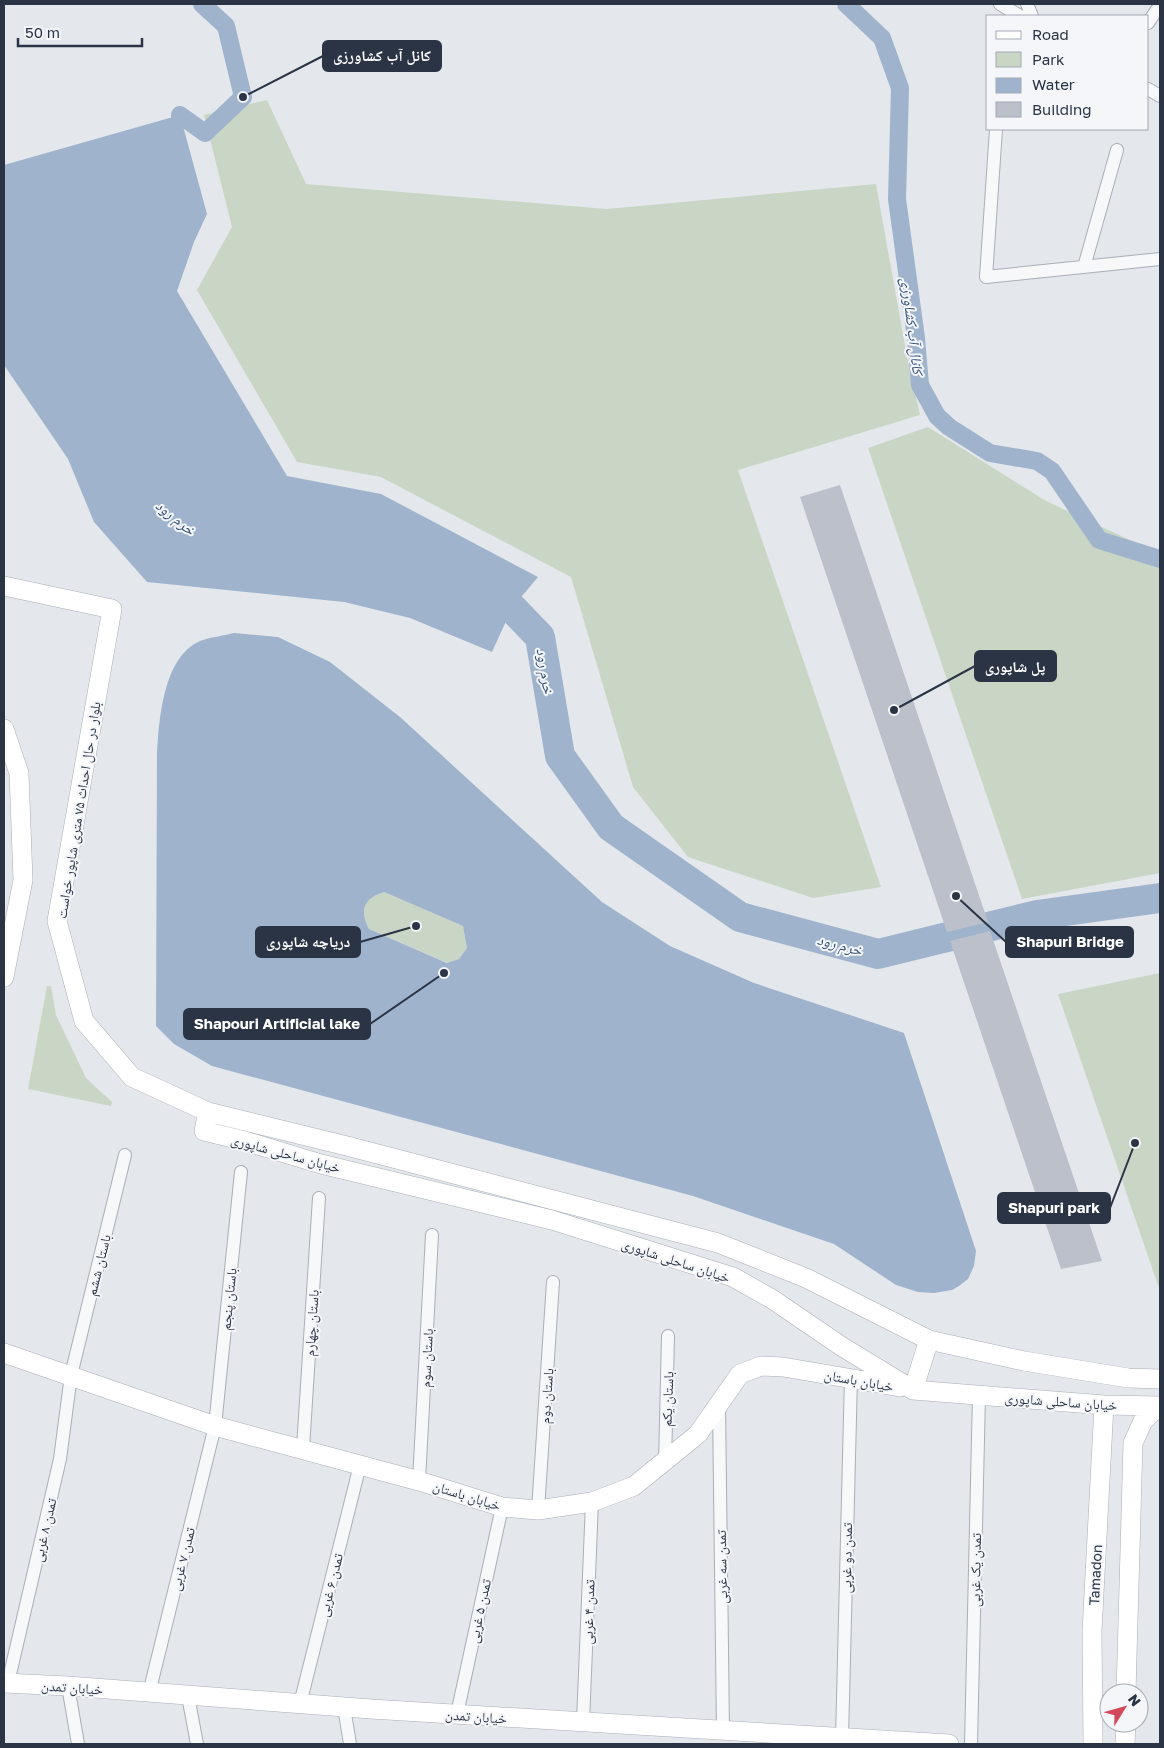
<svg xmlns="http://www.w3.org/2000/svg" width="1164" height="1748" font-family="'Golos Text','Noto Naskh Arabic',sans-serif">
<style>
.green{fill:#c9d6c5}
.water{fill:#9fb4cc;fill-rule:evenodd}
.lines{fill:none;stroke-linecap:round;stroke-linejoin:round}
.canal{stroke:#9fb4cc;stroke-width:18}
.river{stroke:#9fb4cc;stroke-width:30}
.building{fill:#bbc0ca}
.street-casing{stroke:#a9aeb7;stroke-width:14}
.secondary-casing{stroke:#a9aeb7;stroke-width:20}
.street{stroke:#f7f8fa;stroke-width:12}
.secondary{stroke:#fff;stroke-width:19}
.labels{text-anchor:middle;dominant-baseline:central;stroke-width:4;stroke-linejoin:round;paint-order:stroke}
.street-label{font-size:14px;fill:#2b3445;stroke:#f4f6f9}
.water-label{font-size:15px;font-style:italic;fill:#34527a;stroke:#f4f6f9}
.leader{fill:none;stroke:#2b3445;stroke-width:2}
.callout-dot{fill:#2b3445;stroke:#f4f6f9;stroke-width:2}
.callout{fill:#2b3445;stroke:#2b3445;stroke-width:2}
.callout-label{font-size:15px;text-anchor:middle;font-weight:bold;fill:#fff}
</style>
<rect width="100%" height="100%" fill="#e4e7ec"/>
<path class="green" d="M267,100L306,184L607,209L876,184L907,357L920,415L738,470L881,887L813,898L688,857L633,787L571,577L381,477L297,462L197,290L232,227L204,115Z
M928,427L1046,501L1160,554V873L1022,899L868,448Z
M384,892L463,926L467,948L459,959L448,963L369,929C359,909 364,898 384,892Z
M1160,973V1291L1058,994Z
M47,986H51L56,1015L86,1078L112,1102L111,1106L28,1089Z"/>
<path class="water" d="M180,115L207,214L194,242L177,291L287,476L381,494L538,577L512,608L492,652L410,618L344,602L147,582L94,522L68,459L4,365V165Z
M234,633L278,637L330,662L400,717L602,902L670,946L754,983L904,1033L976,1251L974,1266L968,1279L959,1286L952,1290L934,1293L918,1292L896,1285L834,1244L693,1196L212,1066L174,1044L156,1026L157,755C159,720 163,657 200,641C210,637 223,636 234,633ZM384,892L463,926L467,948L459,959L447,963L369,929C359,910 364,898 384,892Z"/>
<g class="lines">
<path class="canal" d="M846,4L882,38L900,88L897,199L916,338L920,385L937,416L949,427L990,453L1037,461L1052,471L1099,540L1160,559
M180,115L205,133L243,97L226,26L202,4"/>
<path class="river" d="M478,588L512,608L540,637L560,756L611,827L740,917L878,954L1037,915L1160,898"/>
</g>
<path class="building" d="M840,485L988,922L947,932L800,497Z
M990,931L1102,1261L1061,1269L950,941Z"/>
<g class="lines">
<defs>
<path id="street" d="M1000,4L1020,16
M1027,4L1032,16
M1148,23L1160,5
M1148,89L1160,96
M996,129L986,277L1160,259
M1084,267L1117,150
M719,1404L723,1731
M303,1448L319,1198
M665,1463L668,1336
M419,1481L432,1235
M538,1510L553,1282
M8,1683L60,1459L71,1375L125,1155
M68,1686L78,1744
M149,1693L215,1426L241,1172
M188,1696L197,1744
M300,1704L360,1465
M344,1707L350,1744
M457,1714L502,1507
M583,1722L592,1502
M842,1739L851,1377
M971,1744L979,1395"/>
<path id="secondary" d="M4,586L112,609L57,921L84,1021L132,1077L208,1112L347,1146L718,1243L806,1278L929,1340L1024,1361L1128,1378L1160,1379
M4,729L19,773L23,880L4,977
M208,1112L204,1131L245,1141L321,1164L552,1220L733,1277L772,1299L841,1346L913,1390L1104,1405L1160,1406
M4,1353L215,1426L419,1481L502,1507L538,1510L592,1502L634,1486L698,1434L740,1374L761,1366L783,1367L900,1387
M913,1390L929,1340
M4,1683L68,1686L371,1709L949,1744
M1126,1693L1133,1443L1143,1421L1159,1406
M1093,1744L1092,1631L1104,1405
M1125,1744L1126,1723"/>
</defs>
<use href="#street" class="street-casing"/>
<use href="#secondary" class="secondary-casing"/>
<use href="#street" class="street"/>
<use href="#secondary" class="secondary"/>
</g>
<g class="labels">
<g class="street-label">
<text transform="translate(78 810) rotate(-81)">بلوار در حال احداث ۷۵ متری شاپور خواست</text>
<text transform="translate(286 1153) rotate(15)">خیابان ساحلی شاپوری</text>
<text transform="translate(676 1260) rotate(18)">خیابان ساحلی شاپوری</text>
<text transform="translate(98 1265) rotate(-76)">باستان ششم</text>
<text transform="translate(228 1299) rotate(-84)">باستان پنجم</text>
<text transform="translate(311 1323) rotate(-86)">باستان چهارم</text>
<text transform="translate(426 1358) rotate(-87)">باستان سوم</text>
<text transform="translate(859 1380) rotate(10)">خیابان باستان</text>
<text transform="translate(546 1396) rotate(-86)">باستان دوم</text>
<text transform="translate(667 1399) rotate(-88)">باستان یکم</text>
<text transform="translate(1061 1401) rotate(4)">خیابان ساحلی شاپوری</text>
<text transform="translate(467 1495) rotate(17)">خیابان باستان</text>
<text transform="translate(44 1530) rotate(-77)">تمدن ۸ غربی</text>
<text transform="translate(846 1558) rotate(-89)">تمدن دو غربی</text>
<text transform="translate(182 1559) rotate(-76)">تمدن ۷ غربی</text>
<text transform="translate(721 1567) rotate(-91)">تمدن سه غربی</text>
<text transform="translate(975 1570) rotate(-89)">تمدن یک غربی</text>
<text transform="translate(1095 1575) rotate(-87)">Tamadon</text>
<text transform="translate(330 1585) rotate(-76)">تمدن ۶ غربی</text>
<text transform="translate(479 1611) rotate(-78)">تمدن ۵ غربی</text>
<text transform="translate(588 1612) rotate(-88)">تمدن ۴ غربی</text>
<text transform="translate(72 1687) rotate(4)">خیابان تمدن</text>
<text transform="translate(476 1716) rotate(4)">خیابان تمدن</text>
</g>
<g class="water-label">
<text transform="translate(913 326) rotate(83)">کانال آب کشاورزی</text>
<text transform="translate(176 517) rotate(39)">خرم رود</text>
<text transform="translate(546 671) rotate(81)">خرم رود</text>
<text transform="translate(840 944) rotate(15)">خرم رود</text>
</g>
</g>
<path class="leader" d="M243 97L323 56M894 710L975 666M416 926L360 942M956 896L1006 942M444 973L370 1024M1135 1143L1110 1208"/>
<g class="callout-dot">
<circle cx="243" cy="97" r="5"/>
<circle cx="894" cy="710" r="5"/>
<circle cx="416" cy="926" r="5"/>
<circle cx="956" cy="896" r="5"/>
<circle cx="444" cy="973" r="5"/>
<circle cx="1135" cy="1143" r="5"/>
</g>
<g class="callout">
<rect x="323" y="41" width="118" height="30" rx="5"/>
<rect x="975" y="651" width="81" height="30" rx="5"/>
<rect x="256" y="927" width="104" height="30" rx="5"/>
<rect x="1006" y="927" width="127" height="30" rx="5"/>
<rect x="184" y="1009" width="186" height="30" rx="5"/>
<rect x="998" y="1193" width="112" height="30" rx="5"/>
</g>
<g class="callout-label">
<text x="382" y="61">کانل آب کشاورزی</text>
<text x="1015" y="672">پل شاپوری</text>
<text x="308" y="947">دریاچه شاپوری</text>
<text x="1070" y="947">Shapuri Bridge</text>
<text x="277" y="1029">Shapouri Artificial lake</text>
<text x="1054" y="1213">Shapuri park</text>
</g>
<rect width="1164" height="1748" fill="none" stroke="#2b3445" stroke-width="10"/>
<rect x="986" y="15" width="162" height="115" fill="#f4f6f9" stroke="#a4a8b1"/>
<rect x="996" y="31" width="25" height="8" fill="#ffffff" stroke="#a4a8b1"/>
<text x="1032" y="40" font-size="15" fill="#2b3445">Road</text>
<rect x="996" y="52" width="25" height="15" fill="#c9d6c5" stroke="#a4a8b1"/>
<text x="1032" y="65" font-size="15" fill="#2b3445">Park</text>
<rect x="996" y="78" width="25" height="15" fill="#9fb4cc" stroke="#a4a8b1"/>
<text x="1032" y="90" font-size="15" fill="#2b3445">Water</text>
<rect x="996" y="102" width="25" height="15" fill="#bbc0ca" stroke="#a4a8b1"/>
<text x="1032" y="115" font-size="15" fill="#2b3445">Building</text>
<g transform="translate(1124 1708) rotate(53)"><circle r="24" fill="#f4f6f9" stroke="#a4a8b1"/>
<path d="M0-4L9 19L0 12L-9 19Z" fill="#d1495b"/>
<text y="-8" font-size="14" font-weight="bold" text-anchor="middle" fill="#2b3445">N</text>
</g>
<path d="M18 38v8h124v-8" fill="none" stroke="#2b3445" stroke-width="2.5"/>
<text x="25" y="38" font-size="15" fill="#2b3445" stroke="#f4f6f9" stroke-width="4" paint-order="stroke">50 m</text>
</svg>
